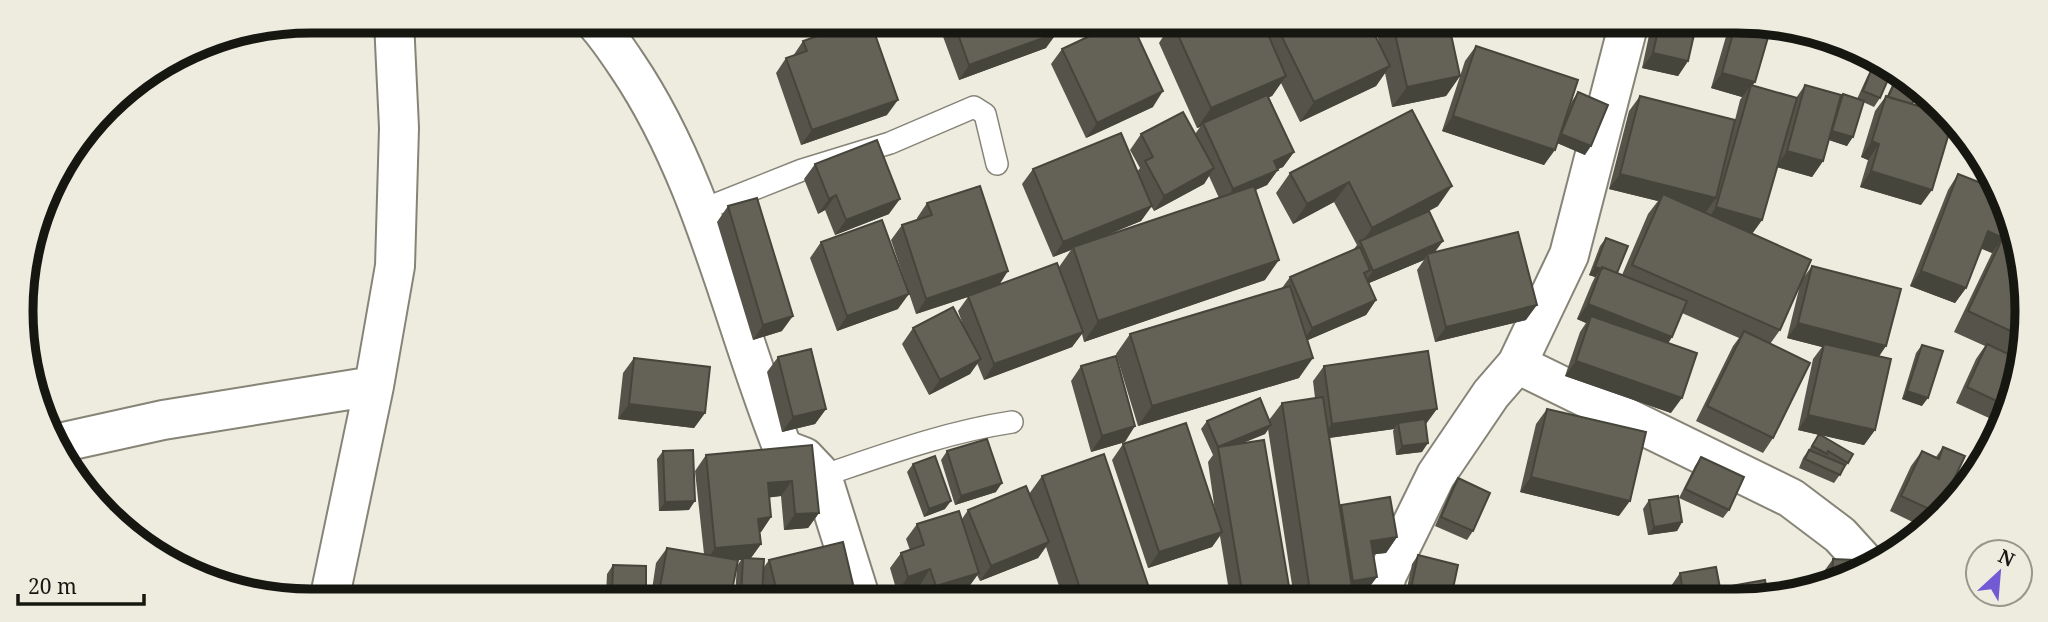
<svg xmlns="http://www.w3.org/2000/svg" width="2048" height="622" font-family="'Noto Serif',serif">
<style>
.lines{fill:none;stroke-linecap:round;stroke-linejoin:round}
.lane-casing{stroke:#868477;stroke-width:24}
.street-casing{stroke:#868477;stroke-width:42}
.lane{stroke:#fff;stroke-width:21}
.street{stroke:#fff;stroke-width:38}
.wall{fill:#56544a;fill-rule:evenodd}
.shaded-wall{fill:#46453c}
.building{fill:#646256;stroke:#46453c;stroke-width:2}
.rim{fill:none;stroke:#171712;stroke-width:9}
</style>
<rect width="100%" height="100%" fill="#eeecde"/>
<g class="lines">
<defs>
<path id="lane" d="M699,211L802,170L890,143L974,107L985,114L997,164
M822,476C884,455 946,432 1012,422"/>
<path id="street" d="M595,22C607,35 617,50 627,65C705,180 732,322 783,449L804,457L822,476L860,597
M1517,364L1791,498L1840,535L1870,568
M59,443L163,420L374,386
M330,596L374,386L395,266L399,128L394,21
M1381,598L1387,575L1436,475L1491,394L1517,364L1569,255L1628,26"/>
</defs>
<use href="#lane" class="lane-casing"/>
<use href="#street" class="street-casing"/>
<use href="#lane" class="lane"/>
<use href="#street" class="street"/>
</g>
<path class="wall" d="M938,23L1053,24L1046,48L959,80Z
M1163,24L1370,25L1379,43L1375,25H1449L1460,76L1446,96L1392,107L1385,73L1376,86L1300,122L1281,83L1272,96L1269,97L1294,152L1283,167L1278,169L1267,185L1255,190L1265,280L1084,342L1082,334L1072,347L984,380L977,363L970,374L929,395L902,344L913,328L963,325L958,311L968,297L916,314L891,240L902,225L917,220V218L927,203L999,284L1059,267L1071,250L1053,257L1022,184L1033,169L1137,172L1140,168L1130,150L1141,134H1195L1200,127L1197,128L1159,43L1166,32ZM1209,176L1219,198L1097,239L1141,221L1151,206L1154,211L1204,184Z
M1651,26H1696L1688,61L1678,76L1642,68Z
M1729,26L1771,27L1755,82L1752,85L1796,98L1805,85L1857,99L1867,77L1872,68L1880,98L1874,107L1863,102L1847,146L1829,140L1823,161L1812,177L1777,167L1762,220L1752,234L1780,330L1770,344L1773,438L1763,453L1696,421L1733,346L1739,338L1682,313L1672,337L1668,343L1671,413L1565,376L1580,332L1586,323L1577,319L1592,283L1595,277L1589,275L1600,246L1606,238L1617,273L1622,275L1648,214L1658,201L1609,189L1629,111L1640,96L1735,120L1740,100L1742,97L1711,88Z
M803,41L887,115L801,145L776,73L786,58L793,56Z
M1476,46L1569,108L1572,101L1578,92L1585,155L1557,143L1544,165L1442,131L1465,61Z
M1062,49L1153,107L1086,138L1051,64Z
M1898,76L1912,104L1921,205L1860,187L1868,160L1861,157L1875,111L1886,96H1887L1892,85Z
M1412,110L1438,206L1429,211L1434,253L1526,320L1435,342L1417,270L1424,260L1369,283L1376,300L1366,315L1308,340L1299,378L1138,426L1116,354L1130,334L1282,288L1290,277L1354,249L1357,245L1334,202L1293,224L1276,193L1290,173Z
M815,164L889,214L835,235L825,210L818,214L804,179Z
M1958,174L1986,185L1989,177L2021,255V368L2000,423L1956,403L1976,359L1985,346L1954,332L1992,253L1981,248L1966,288L1955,303L1910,286L1948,190Z
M728,206L782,331L753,340L717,222Z
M821,242L898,309L837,331L810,258Z
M1812,266L1879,356L1875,430L1864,445L1822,435L1848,463L1834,483L1799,468L1803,458L1819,435L1798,430L1813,359L1822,347L1787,338L1801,281Z
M1922,345V406L1902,399L1916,353Z
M778,357L826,409L815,424L782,432L767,372Z
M634,358L705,413L694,428L618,419L623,373Z
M1081,366L1125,442L1091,452L1071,381Z
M1324,366L1426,424L1422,452L1396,455L1393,431L1394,429L1329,438L1340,507L1341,505L1397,537L1386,553L1373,554L1366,592L1352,595L1350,598H1294L1268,429L1265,434L1242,443L1291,598L1230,597L1220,536L1212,547L1148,568L1112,460L1123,444L1215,511L1208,462L1213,455L1201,429L1207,421L1269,420L1282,403L1315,398L1313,381Z
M1547,409L1619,516L1520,492L1536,424Z
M1998,429L1988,456L1960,490L1972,460L1986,440L1991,441Z
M812,445L819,513L808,528L784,530L781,496L769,497L771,517L761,532H759L761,544L751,558L764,567L769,560L856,597L764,596L762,590V596H735L737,566L741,560H736L731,596H651L656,563L667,548L704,554L695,471L706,455Z
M1943,447L1938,513L1927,529L1890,511L1911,466L1922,451L1936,457Z
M663,451L689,510L659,511L657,459Z
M947,451L996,492L955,505L941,460Z
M1701,457L1729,510L1723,518L1679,498L1695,466Z
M913,464L945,509L924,517L907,472Z
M1042,476L1152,597H1022L1059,586L1046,547L1038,558L980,581L977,575L968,588L941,597H924L920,585L897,592L890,568L901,553L910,550L906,539L917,524L962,519L968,510L1029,494Z
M1458,478L1473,531L1467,540L1435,526L1452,487Z
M1649,500L1682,522L1677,531L1648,535L1643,509Z
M1418,555L1451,598H1405L1412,564Z
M1833,559L1865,571L1822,584V574Z
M613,565L645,596H606L607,574Z
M1680,573L1720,588L1768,599L1641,598L1645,593L1669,589Z"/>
<path class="shaded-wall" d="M1057,33L1046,48L959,80L969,65Z
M1653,53L1688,61L1678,76L1642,68Z
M1390,66L1376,86L1300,122L1314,102Z
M1722,73L1755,82L1750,89L1751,85L1742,97L1711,88Z
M1286,76L1272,96L1204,125L1203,123L1200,127L1197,128L1211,108Z
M1460,76L1446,96L1392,107L1407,87Z
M1163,91L1153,107L1086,138L1097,123Z
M898,100L887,115L801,145L812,130Z
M1453,116L1555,150L1544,165L1442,131Z
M1832,131L1853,137L1847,146L1826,139Z
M1561,134L1591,146L1585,155L1555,142Z
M1872,141L1879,144L1868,160L1861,157Z
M1787,151L1823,161L1812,177L1776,167Z
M1294,152L1283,167L1263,176L1274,161Z
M1214,168L1204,184L1154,211L1164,196Z
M1278,170L1267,185L1222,205L1233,189Z
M1871,171L1932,190L1921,205L1860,187Z
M1620,174L1716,198L1705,213L1663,194L1658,201L1609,189Z
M1349,182L1334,202L1293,224L1307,204Z
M1452,186L1438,206L1362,246L1361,244L1372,228Z
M836,195L825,210L818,214L829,199Z
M900,199L889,214L835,235L846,220Z
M1152,206L1141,221L1073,249V247L1071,250L1053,257L1063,242Z
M1716,207L1762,220L1751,235L1706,222Z
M2009,223L2017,245L2002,239L1992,253L1977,247L1988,231Z
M1443,241L1432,256L1427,254L1424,260L1362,286L1373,271Z
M1279,260L1265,280L1084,342L1098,321Z
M1595,267L1601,269L1595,277L1589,275Z
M1008,271L998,287L916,314L926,299Z
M1921,271L1966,288L1955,303L1910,286Z
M909,294L898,309L837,331L847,316Z
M1376,300L1366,315L1301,343L1312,328Z
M1588,304L1672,337L1662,353L1591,316L1586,323L1577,319Z
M1537,305L1526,320L1435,342L1446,327Z
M793,316L782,331L753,340L763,325Z
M1798,323L1886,346L1876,361L1824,344L1822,347L1787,338Z
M1083,332L1072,347L984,380L994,364Z
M1313,358L1299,378L1138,426L1152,406Z
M981,359L970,374L929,395L940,380Z
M1576,361L1682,398L1671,413L1565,376Z
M1907,391L1928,398L1922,406L1902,399Z
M629,404L705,413L694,428L618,419Z
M826,409L815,424L782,432L793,417Z
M1437,409L1426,424L1398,423L1394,429L1321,439L1332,424Z
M1808,415L1875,430L1864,445L1798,430Z
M1271,425L1265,434L1219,453L1218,447Z
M1135,426L1125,442L1091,452L1102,436Z
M1428,443L1422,452L1396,455L1402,446Z
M1531,477L1630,501L1619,516L1520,492Z
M792,481L781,496L757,499L768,483Z
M1002,483L996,492L955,505L961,496Z
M695,501L689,510L659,511L665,502Z
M951,501L945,509L924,517L929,509Z
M819,513L808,528L784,530L795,514Z
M771,517L761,532L747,534L758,519Z
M1682,522L1677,531L1648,535L1654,527Z
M1222,532L1212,547L1148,568L1159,552Z
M1397,537L1386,553L1360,556L1371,541Z
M1049,542L1038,558L980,581L991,566Z
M761,544L750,559L743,558L741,560L705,563L715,548Z
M930,569L920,585L897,592L908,577Z
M979,573L968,588L941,597H929L936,586Z
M1377,577L1366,592L1352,595L1350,598H1324L1343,595L1353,581Z
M660,587L710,596H654Z
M612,593L646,595L645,596H610Z"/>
<path class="building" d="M854,23H871L898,100L812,130L786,58L807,51L803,41Z
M954,23L1053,24L1057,33L969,65Z
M1115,24H1132L1163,91L1097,123L1062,49Z
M1173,24L1264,25L1286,76L1211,108Z
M1276,25H1370L1390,66L1314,102Z
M1393,25H1449L1460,76L1407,87Z
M1659,26H1696L1688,61L1653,53Z
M1735,26L1771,27L1755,82L1722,73Z
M1476,46L1578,80L1555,150L1453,116Z
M1872,68L1890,75L1880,98L1863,91Z
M1898,76L1910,81L1919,90L1912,104L1888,97Z
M1751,85L1797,98L1762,220L1716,207Z
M1805,85L1841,95L1823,161L1787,151Z
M1578,92L1608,105L1591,146L1561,134Z
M1843,94L1864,101L1853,137L1832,131Z
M1267,95L1294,152L1274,161L1278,170L1233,189L1203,123Z
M1640,96L1735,120L1716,198L1620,174Z
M1886,96L1941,113L1952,123L1932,190L1871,171L1879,144L1872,141Z
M1412,110L1452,186L1372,228L1349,182L1307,204L1290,173Z
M1183,112L1214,168L1164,196L1145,161L1153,157L1141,134Z
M1121,133L1152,206L1063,242L1033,169Z
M877,140L900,199L846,220L836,195L829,199L815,164Z
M1958,174L1994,188L2009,224L2003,238L1988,231L1966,288L1921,271Z
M980,186L1008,271L926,299L902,225L932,215L927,203Z
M1254,186L1279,260L1098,321L1073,247Z
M1663,194L1811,260L1780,330L1632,265Z
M757,198L793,316L763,325L728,206Z
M1429,211L1443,241L1373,271L1360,241Z
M882,220L909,294L847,316L821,242Z
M1518,232L1537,305L1446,327L1427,254Z
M2003,237L2016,243L2021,255V336L1968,311Z
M1606,238L1628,246L1617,273L1602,267V269L1595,267Z
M1360,247L1370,270L1364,273L1376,300L1312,328L1290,277Z
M1057,263L1083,332L994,364L968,296Z
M1812,266L1901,289L1886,346L1798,323Z
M1602,267L1687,301L1672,337L1588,304Z
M1290,286L1313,358L1152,406L1130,334Z
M953,307L981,359L940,380L913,328Z
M1591,316L1697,353L1682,398L1576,361Z
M1744,331L1810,363L1773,438L1707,406Z
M1824,344L1891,359L1875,430L1808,415Z
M1987,344L2021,360V368L2007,406L1967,387Z
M1922,345L1943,351L1928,398L1907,391Z
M811,349L826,409L793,417L778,357Z
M1428,351L1437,409L1332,424L1324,366Z
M1116,356L1135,426L1102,436L1081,366Z
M634,358L710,367L705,413L629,404Z
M1323,397L1353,594L1324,598H1311L1282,403Z
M1260,398L1271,425L1218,447L1207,421Z
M1547,409L1646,432L1630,501L1531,477Z
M1425,419L1428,443L1402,446L1398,423Z
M1186,423L1222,532L1159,552L1123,444Z
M1819,434L1853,454L1848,463L1828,451L1827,454L1812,446Z
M987,439L1002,483L961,496L947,451Z
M1264,440L1291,598L1243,597L1218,447Z
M1986,440L1993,442L1988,456L1972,476Z
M812,445L819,513L795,514L792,481L768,483L771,517L758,519L761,544L715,548L706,455Z
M1943,447L1965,456L1938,513L1901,496L1922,451L1939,459Z
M693,450L695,501L665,502L663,451Z
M1809,450L1845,465L1840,475L1805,459Z
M1104,454L1152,597H1083L1042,476Z
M935,456L951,501L929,509L913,464Z
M1701,457L1744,477L1729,510L1685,489Z
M1458,478L1490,493L1473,531L1441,517Z
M1026,486L1049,542L991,566L968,510Z
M1678,496L1682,522L1654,527L1649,500Z
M1390,497L1397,537L1371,541L1377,577L1353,581L1341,505Z
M959,511L979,573L936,586L930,569L908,577L901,553L924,545L917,524Z
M843,542L856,597L778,596L769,560Z
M667,548L738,560L731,596H710L660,587Z
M1418,555L1458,565L1451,598H1409Z
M743,558L764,559L762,596H741Z
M1833,559L1881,561L1865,571L1832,581Z
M613,565L646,566V595L612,593Z
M1716,567L1720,588L1765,580L1768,599L1646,598L1645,593L1682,586L1680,573Z
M1060,586L1063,597H1022Z
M1574,594H1604V598H1574Z"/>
<path d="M0 0H2048V622H0ZM311 33H1737A278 278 0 0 1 2015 311V311A278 278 0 0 1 1737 589H311A278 278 0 0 1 33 311V311A278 278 0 0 1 311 33Z" fill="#eeecde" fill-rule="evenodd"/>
<path class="rim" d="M311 33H1737A278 278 0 0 1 2015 311V311A278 278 0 0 1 1737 589H311A278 278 0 0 1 33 311V311A278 278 0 0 1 311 33Z"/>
<g transform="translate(1999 573) rotate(26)"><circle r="33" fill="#eeecde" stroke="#98978c" stroke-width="2"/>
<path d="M0-5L12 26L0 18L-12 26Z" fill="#735ad5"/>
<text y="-10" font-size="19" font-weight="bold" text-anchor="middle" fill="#171712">N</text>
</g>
<path d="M18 594v10h126v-10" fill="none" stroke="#171712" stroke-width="3.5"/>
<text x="28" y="594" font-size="21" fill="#171712" stroke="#eeecde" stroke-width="5" paint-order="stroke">20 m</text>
</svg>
